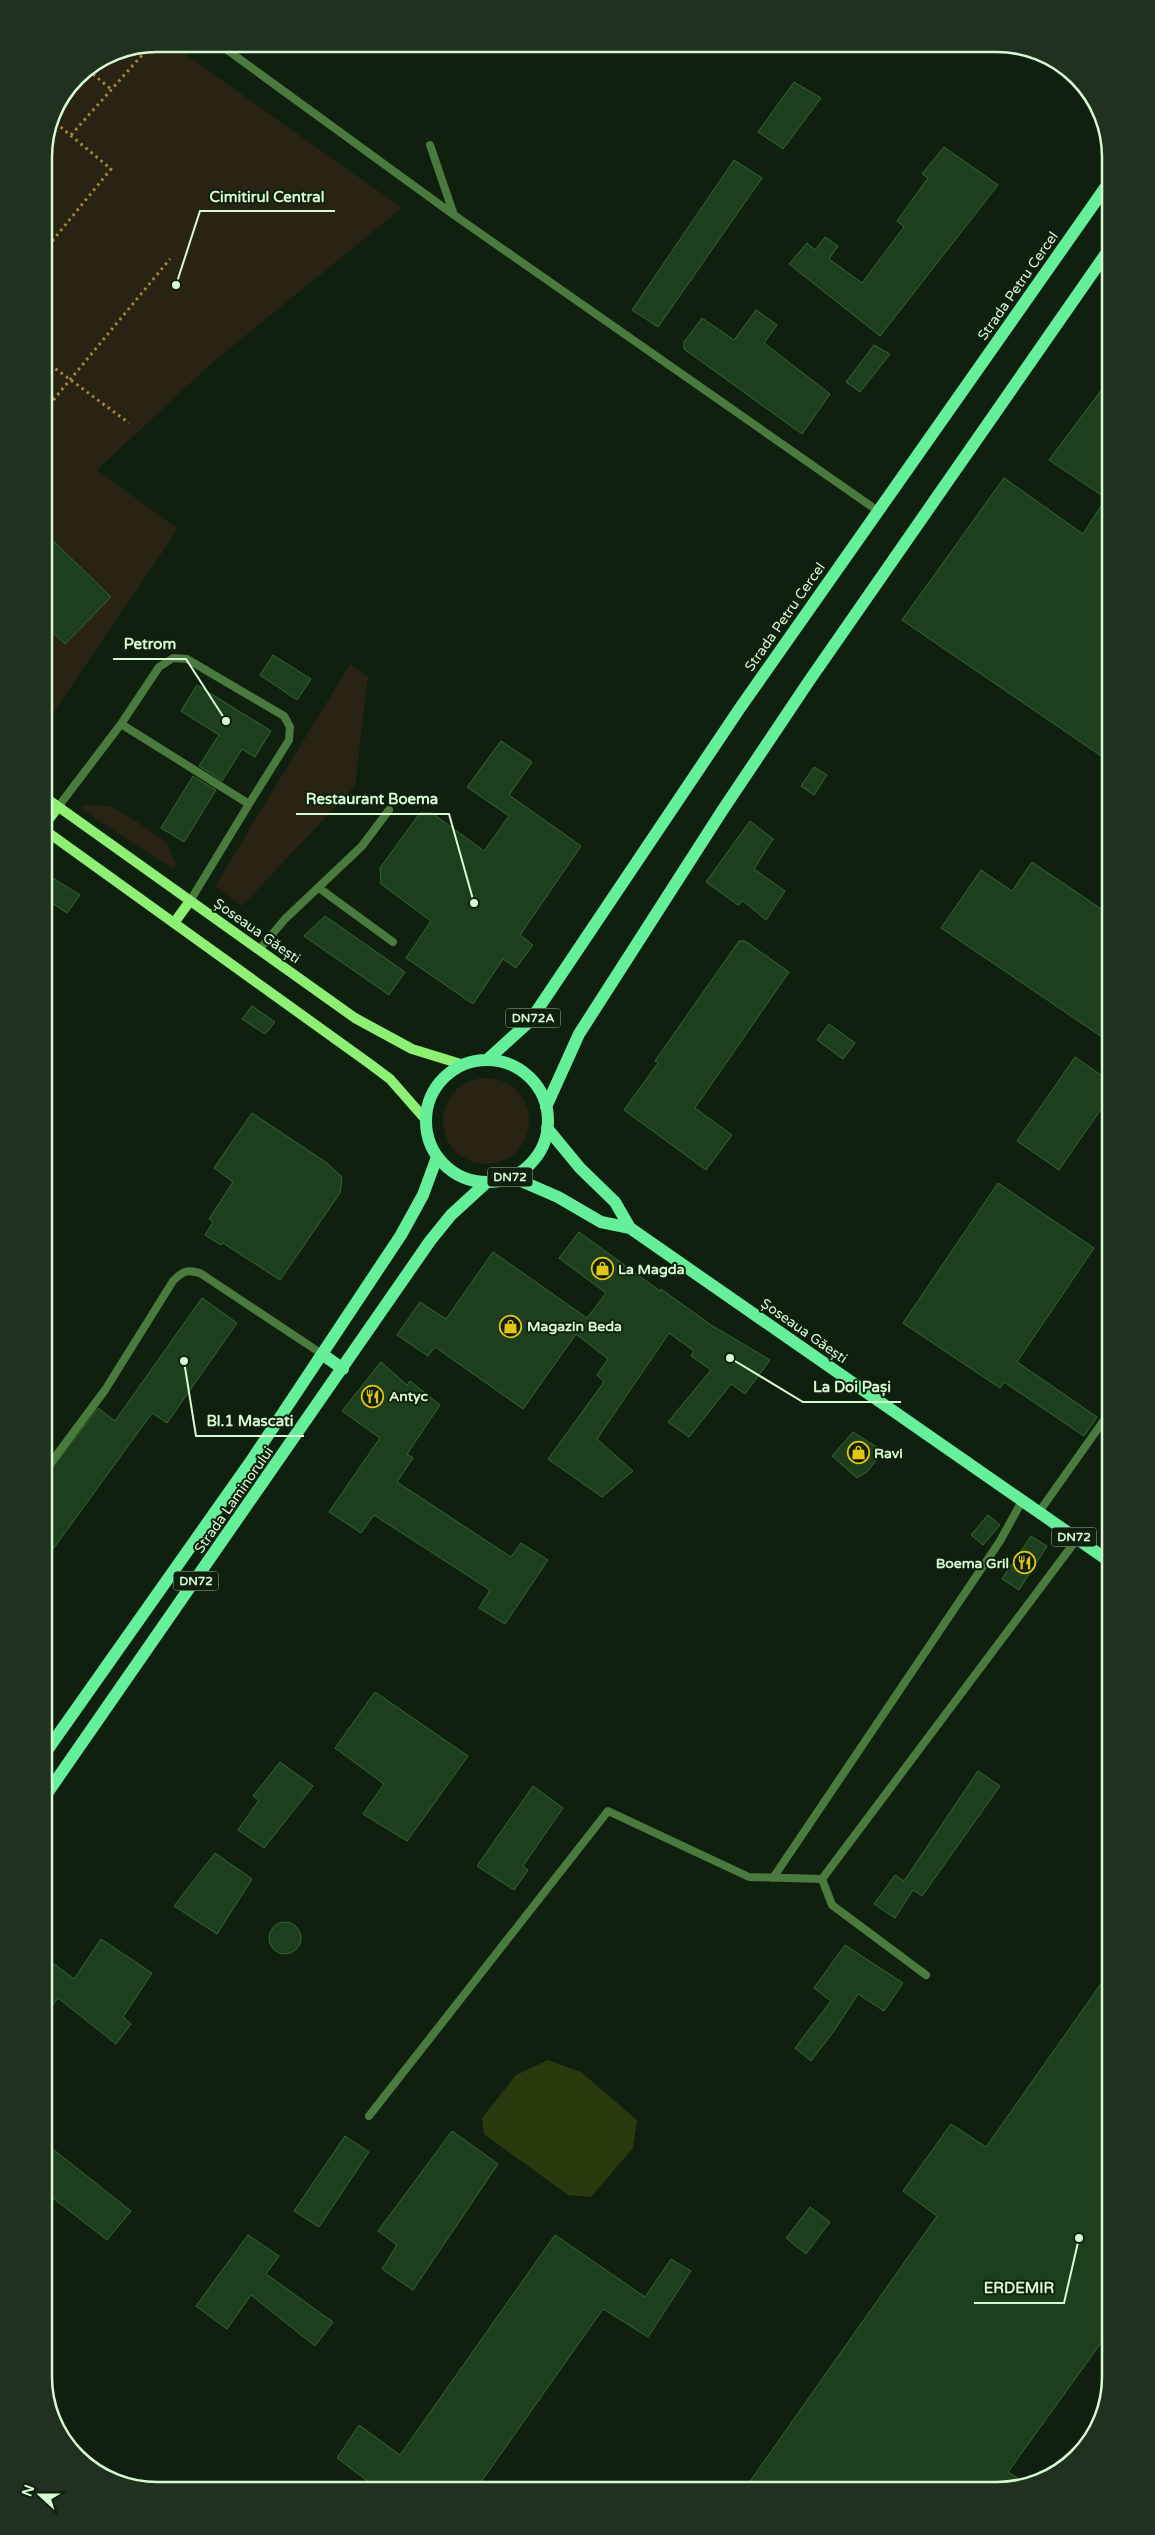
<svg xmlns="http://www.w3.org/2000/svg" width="1155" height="2535" font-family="'Varela Round',sans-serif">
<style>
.green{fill:#292313}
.water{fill:#283a0e}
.building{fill:#1e3f1d;stroke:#346832}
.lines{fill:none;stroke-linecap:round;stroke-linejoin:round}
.path{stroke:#a6863a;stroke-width:3;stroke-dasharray:2.5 4;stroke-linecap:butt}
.service{stroke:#4b7a3f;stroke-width:8}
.secondary{stroke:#8ef073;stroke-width:10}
.primary{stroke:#65ef9a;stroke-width:12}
.labels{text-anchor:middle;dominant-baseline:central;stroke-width:4;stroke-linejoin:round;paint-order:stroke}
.shield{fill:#10200f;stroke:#9bb998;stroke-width:1}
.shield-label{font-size:12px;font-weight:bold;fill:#d7fad2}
.street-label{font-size:14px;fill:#d7fad2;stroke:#10200f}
.poi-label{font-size:14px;font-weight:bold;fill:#d7fad2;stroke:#10200f;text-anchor:start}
.rim{fill:none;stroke:#d7fad2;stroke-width:2.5}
.leader{fill:none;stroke:#d7fad2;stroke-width:2}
.callout-dot{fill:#d7fad2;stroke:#10200f;stroke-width:2}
.callout-label{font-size:15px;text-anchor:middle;font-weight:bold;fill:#d7fad2;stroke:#10200f;stroke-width:4;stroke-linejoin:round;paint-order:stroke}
</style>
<rect width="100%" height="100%" fill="#10200f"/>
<path class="green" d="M157,44H171L402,208L213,362L97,470L178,529L45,725L44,150L53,114L77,77L114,52Z
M350,664L368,677L355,786L242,906L215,886Z
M83,805L110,806L136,821L167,843L176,864L174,870L81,809Z
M443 1121a43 43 0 1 1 86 0a43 43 0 1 1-86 0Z"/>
<path class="water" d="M548,2060L581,2072L637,2120L633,2148L591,2197L568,2195L484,2134L482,2118L516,2075Z"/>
<path class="building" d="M794,82L821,98L783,149L758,132Z
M944,147L998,185L880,336L789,264L807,243L815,250L825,237L838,246L829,259L862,283L904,227L897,221L928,178L922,174Z
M734,160L762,178L658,327L632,310Z
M756,310L777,325L764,343L830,394L802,434L684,349V342L702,318L734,340Z
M874,345L890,354L860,392L846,382Z
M1106,384V498L1107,760L902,620L1004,478L1083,534L1106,498L1049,460Z
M45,533L111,597L65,644L45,625Z
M273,655L311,679L297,700L260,675Z
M197,685L271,731L255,757L242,749L222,781L199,766L219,735L181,711Z
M501,741L532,762L509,795L581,846L520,935L533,945L516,968L503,959L473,1004L406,958L431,921L381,884L380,868L420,813H432L484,851L509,816L467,787Z
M814,767L827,775L814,795L801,786Z
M193,776L216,790L184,842L161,828Z
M750,821L773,839L754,869L785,891L766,920L743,901L738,905L706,882Z
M1032,862L1107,913L1108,1041L941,928L981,870L1012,891Z
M46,874L80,895L67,913L46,899Z
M325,916L405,972L389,995L304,936Z
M739,941H745L789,972L695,1108L732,1135L706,1170L624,1110L658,1063L655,1061Z
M252,1006L275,1022L265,1034L242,1019Z
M829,1024L855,1043L843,1059L817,1040Z
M1075,1057L1108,1080V1099L1059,1170L1017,1141Z
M252,1113L327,1163L342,1177L340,1193L280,1280L223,1243L221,1245L205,1235L213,1222L209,1219L233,1182L214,1168Z
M998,1183L1094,1248L1017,1362L1097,1417L1084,1436L1004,1382L1000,1388L903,1323Z
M579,1232L660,1291L661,1289L711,1325L770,1360L745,1394L731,1384L689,1437L668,1422L711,1370L691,1356L694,1351L669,1333L597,1439L633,1471L602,1497L548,1459L604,1382L597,1375L608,1359L576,1334L523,1409L435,1347L428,1356L397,1335L420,1302L446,1319L493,1252L587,1318L606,1293L559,1258Z
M202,1298L237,1323L167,1423L152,1413L48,1556L47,1475L98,1408L115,1421Z
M381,1362L407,1385L410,1381L440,1405L407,1454L413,1458L397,1482L511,1557L521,1543L548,1560L505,1624L479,1608L490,1590L374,1515L361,1533L329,1512L380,1438L342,1411Z
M853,1432L883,1451L868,1471L857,1478L832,1456Z
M988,1515L1000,1525L983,1545L971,1535Z
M1031,1536L1047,1546L1019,1590L1002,1579Z
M375,1692L468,1756L407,1841L363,1814L384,1784L335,1748Z
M280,1762L313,1786L264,1848L238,1830L259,1800L253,1796Z
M978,1771L1000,1786L922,1896L913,1890L895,1918L874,1904L895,1875L904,1881Z
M533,1786L563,1808L523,1866L528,1870L514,1890L477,1866Z
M215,1853L252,1879L217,1934L174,1906Z
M269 1938a16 16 0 1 1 32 0a16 16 0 1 1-32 0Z
M101,1939L152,1973L123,2017L131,2024L116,2044L58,1998L49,2010V1960L74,1979Z
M845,1945L903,1983L884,2011L858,1994L834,2031L811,2061L795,2048L831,2001L814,1988Z
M1110,1971L1111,2329L1008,2472L1028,2485L746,2487L937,2216L903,2191L951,2124L986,2147Z
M452,2131L498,2164L413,2290L382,2269L397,2245L378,2231Z
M345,2136L369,2152L319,2227L294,2211Z
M49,2146L131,2211L107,2240L49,2195Z
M810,2207L830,2222L806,2254L786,2238Z
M248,2235L279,2256L266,2274L333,2322L315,2346L251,2295L227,2329L196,2306Z
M555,2235L645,2297L671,2259L691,2271L648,2337L603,2309L476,2489H378L337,2458L359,2425L400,2455Z"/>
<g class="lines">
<path class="path" d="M88,70L112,90
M71,135L151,45
M44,251L111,169L51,119
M45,361L129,423
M45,410L170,259"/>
<path class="service" d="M219,44L454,215
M430,145L454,215L878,511
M121,724L159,667L173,658L187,659L284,716L290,727L289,740L249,804
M58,807L121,724L249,804L190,901
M319,888L393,942
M259,950L285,919L362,846L389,810
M47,1468L105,1390L173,1281C183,1271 187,1269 200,1273L322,1354
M1039,1512L1109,1413
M773,1878L1000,1541L1022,1501
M926,1975L832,1905L822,1879L1077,1539
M369,2116L608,1811L749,1877L822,1879"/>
<path class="secondary" d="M46,798L355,1018L412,1049L464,1065
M46,823L58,807
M46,831L370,1064L390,1079L426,1120
M174,923L190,901"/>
<path class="primary" d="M487,1060L530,1021L740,708L1105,188
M426 1121a61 61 0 1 1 122 0a61 61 0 1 1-122 0Z
M546,1107L579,1034L722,811L809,681L1105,255
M547,1128L580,1168L615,1202L630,1228
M512,1177L558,1197L601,1222L630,1228L1109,1561
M322,1354L343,1369
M48,1749L251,1461L401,1235L423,1195L437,1157
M48,1792L430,1241L451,1215L487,1182"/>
</g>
<defs>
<symbol id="shop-ring" viewBox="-11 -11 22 22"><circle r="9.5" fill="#10200f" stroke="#e1c517" stroke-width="1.5"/><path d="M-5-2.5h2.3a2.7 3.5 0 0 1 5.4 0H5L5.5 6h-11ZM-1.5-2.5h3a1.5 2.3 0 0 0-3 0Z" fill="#e1c517"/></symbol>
<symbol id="restaurant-ring" viewBox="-11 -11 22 22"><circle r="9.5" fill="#10200f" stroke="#e1c517" stroke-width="1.5"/><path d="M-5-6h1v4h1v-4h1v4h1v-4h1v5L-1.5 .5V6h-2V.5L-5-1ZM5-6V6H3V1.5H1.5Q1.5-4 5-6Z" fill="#e1c517"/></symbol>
</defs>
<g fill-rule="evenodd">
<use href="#shop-ring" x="590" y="1256" width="25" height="25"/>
<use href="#shop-ring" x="498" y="1314" width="25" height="25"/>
<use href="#restaurant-ring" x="360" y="1384" width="25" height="25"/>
<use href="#shop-ring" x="846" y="1440" width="25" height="25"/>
<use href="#restaurant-ring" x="1012" y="1550" width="25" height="25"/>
</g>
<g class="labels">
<g class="shield">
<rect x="505.5" y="1008.5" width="55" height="19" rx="4"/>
<rect x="487.5" y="1167.5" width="45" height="19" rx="4"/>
<rect x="1051.5" y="1527.5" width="45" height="19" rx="4"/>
<rect x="173.5" y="1571.5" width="45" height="19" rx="4"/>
</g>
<g class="shield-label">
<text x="533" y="1018">DN72A</text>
<text x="510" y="1177">DN72</text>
<text x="1074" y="1537">DN72</text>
<text x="196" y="1581">DN72</text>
</g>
<g class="street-label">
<text transform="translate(1018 286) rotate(-55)">Strada Petru Cercel</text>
<text transform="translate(785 617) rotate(-55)">Strada Petru Cercel</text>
<text transform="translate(257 931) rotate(35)">Șoseaua Găești</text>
<text transform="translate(804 1331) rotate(35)">Șoseaua Găești</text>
<text transform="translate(234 1500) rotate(-55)">Strada Laminorului</text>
</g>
<g class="poi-label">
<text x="618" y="1269">La Magda</text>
<text x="527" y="1326">Magazin Beda</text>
<text x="389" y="1396">Antyc</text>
<text x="874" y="1453">Ravi</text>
<text x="1009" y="1563" text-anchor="end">Boema Gril</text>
</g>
</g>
<path d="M0 0H1155V2535H0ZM157 52H997A105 105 0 0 1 1102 157V2377A105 105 0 0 1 997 2482H157A105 105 0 0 1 52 2377V157A105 105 0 0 1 157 52Z" fill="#20311f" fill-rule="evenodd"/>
<path class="rim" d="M157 52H997A105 105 0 0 1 1102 157V2377A105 105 0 0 1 997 2482H157A105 105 0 0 1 52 2377V157A105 105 0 0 1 157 52Z"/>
<path class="leader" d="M176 285L200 211H335M226 721L186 659H113M474 903L449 814H296M730 1358L803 1402H901M184 1361L196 1436H304M1079 2238L1064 2303H974"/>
<g class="callout-dot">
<circle cx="176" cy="285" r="5"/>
<circle cx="226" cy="721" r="5"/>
<circle cx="474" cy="903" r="5"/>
<circle cx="730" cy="1358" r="5"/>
<circle cx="184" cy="1361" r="5"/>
<circle cx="1079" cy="2238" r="5"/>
</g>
<g class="callout-label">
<text x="267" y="202">Cimitirul Central</text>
<text x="150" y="649">Petrom</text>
<text x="372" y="804">Restaurant Boema</text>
<text x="852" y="1392">La Doi Pași</text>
<text x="250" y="1426">Bl.1 Mascati</text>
<text x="1019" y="2293">ERDEMIR</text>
</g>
<g transform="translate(40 2495) rotate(291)" stroke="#10200f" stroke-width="4" paint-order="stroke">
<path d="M0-4L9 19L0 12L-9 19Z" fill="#d7fad2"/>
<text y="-8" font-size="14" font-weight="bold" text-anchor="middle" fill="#d7fad2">N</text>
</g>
</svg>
